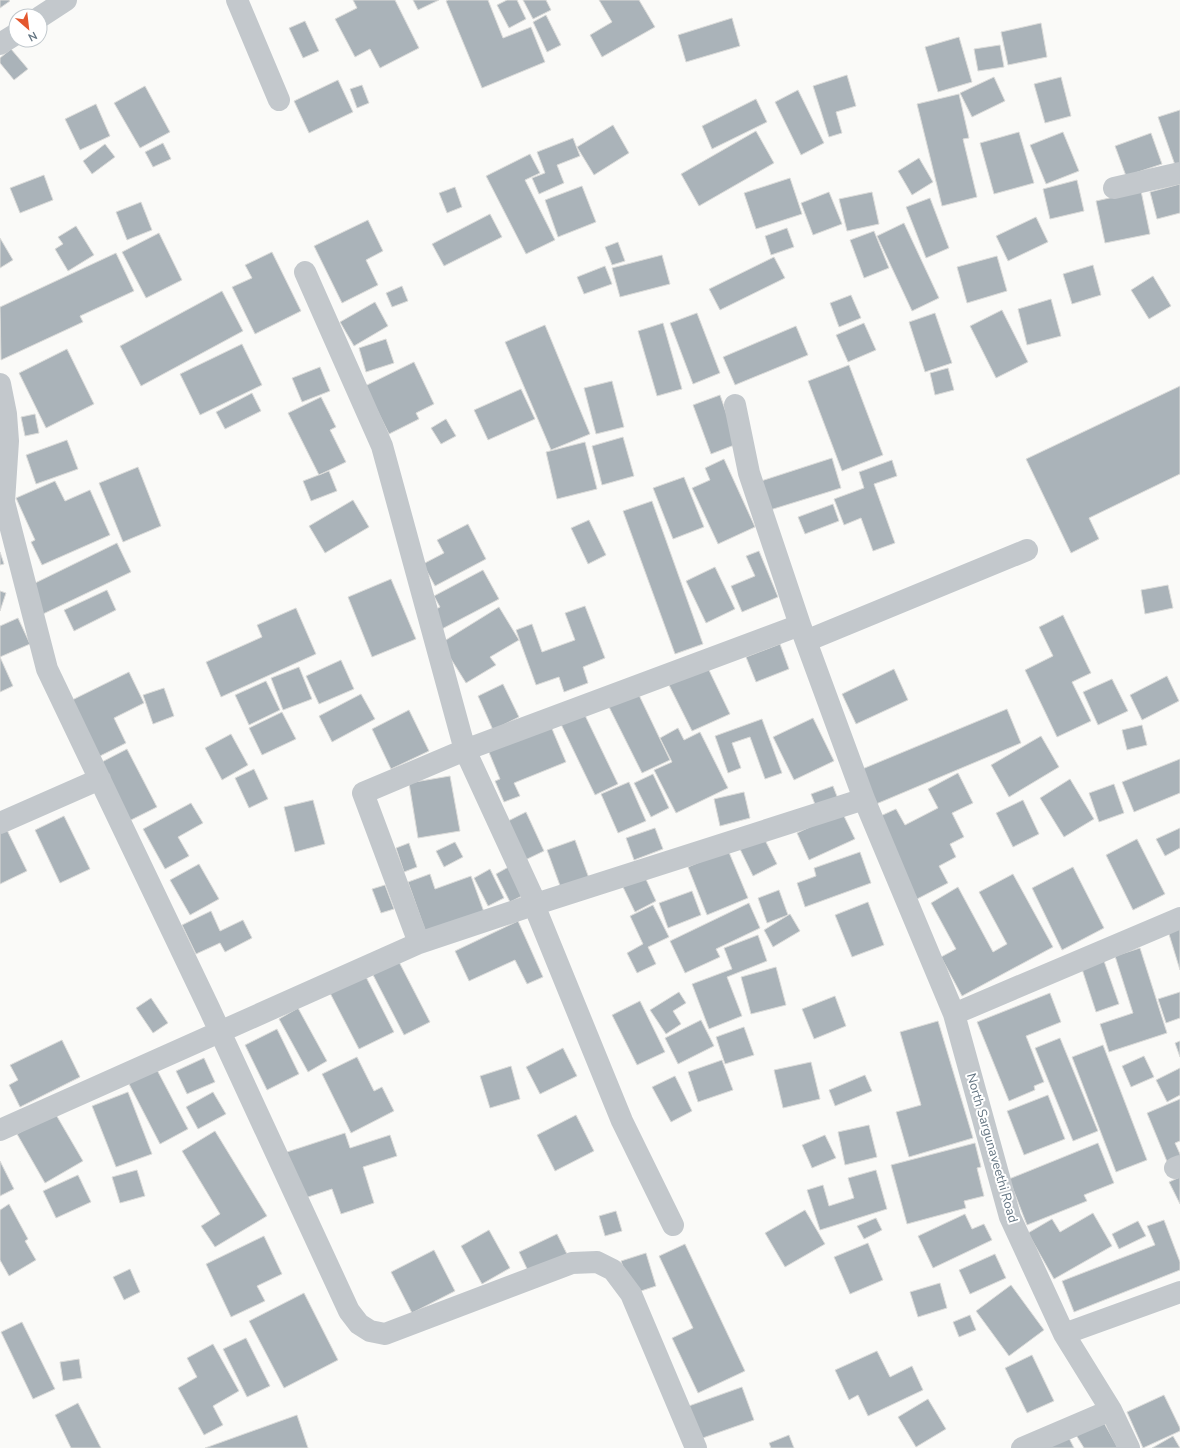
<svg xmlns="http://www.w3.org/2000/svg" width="1180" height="1448" font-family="'Nunito Sans',sans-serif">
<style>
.building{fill:#aab3b9;stroke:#dcdcda}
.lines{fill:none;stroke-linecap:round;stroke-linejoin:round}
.minor{stroke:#c3c8cc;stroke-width:22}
.labels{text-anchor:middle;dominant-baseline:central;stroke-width:4;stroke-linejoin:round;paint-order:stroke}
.street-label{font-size:13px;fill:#657683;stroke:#fff}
</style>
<rect width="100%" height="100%" fill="#fafaf8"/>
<path class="building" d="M0,0H9L10,1L0,8Z
M353,0H395L419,48L380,68L370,49L355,57L335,19L357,8Z
M413,0H439L418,10Z
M448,0H488L503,38L531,27L545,62L482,88L446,1Z
M507,0H517L526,19L509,28L497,5Z
M523,0H546L551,10L533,19Z
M599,0H639L655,27L602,57L590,35L612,22Z
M546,15L561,45L547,52L533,22Z
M732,18L740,46L686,62L678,35Z
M305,21L319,51L303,58L289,28Z
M1041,23L1047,57L1008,65L1001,32Z
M959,37L972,82L938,92L925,47Z
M1000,45L1004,67L978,71L974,49Z
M11,49L28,69L14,80L0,63V58Z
M847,75L856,106L836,112L842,133L829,137L813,86Z
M994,77L1005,101L972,117L960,93Z
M1061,77L1071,116L1045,123L1034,84Z
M338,80L353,112L309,133L294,101Z
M362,85L369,103L357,108L350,89Z
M145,86L170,132L140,148L114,103Z
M798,90L824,143L801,155L775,102Z
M959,94L969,138L963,139L977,197L942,206L917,104Z
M756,99L767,122L712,149L702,126Z
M96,104L110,136L80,150L65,119Z
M1180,110V163L1175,165L1158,117Z
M613,125L629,153L594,175L577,147Z
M756,131L774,163L699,206L681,174Z
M1019,132L1034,183L994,194L980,143Z
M1063,132L1079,171L1046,184L1030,145Z
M1151,133L1162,164L1126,176L1115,146Z
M573,138L580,156L557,165L564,183L539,194L532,178L545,173L537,152Z
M163,143L171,159L153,167L145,152Z
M105,144L115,157L92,174L83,161Z
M530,154L540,173L525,180L555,240L526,254L486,176Z
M919,158L933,182L912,195L898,171Z
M44,175L53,200L20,213L10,188Z
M790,178L802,214L756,229L744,193Z
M1077,180L1084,211L1050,219L1043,189Z
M1180,184V213L1157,219L1150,192Z
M582,186L596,222L558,237L545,200Z
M455,187L462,207L447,213L439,193Z
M1141,191L1150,234L1105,243L1096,201Z
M829,192L842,224L813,235L801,203Z
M872,192L879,224L847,231L839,199Z
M930,198L949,248L926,258L906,207Z
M141,202L152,230L127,240L116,212Z
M490,214L502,237L444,266L432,244Z
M1036,217L1048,242L1008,261L996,236Z
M368,220L383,251L366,260L378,285L342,303L314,246Z
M904,223L939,298L912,311L877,236Z
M76,226L94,255L68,271L55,249L63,244L58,237Z
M787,228L794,247L771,255L765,236Z
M874,231L889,268L864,278L850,240Z
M159,233L182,280L146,298L122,252Z
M0,238L13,260L0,268Z
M618,242L625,261L612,265L605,247Z
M272,252L301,311L255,334L232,287L252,278L245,265Z
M116,253L134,291L80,316L83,322L1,360L0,307Z
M662,255L670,284L620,297L612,268Z
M997,256L1007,291L967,303L957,267Z
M774,257L785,278L720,310L709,289Z
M1093,265L1101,295L1072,304L1063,274Z
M605,266L612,284L584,294L577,277Z
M1153,276L1171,306L1149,319L1131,290Z
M402,286L408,301L392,307L386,293Z
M222,291L243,331L141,386L120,346Z
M851,295L861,318L839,327L830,303Z
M1051,299L1061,336L1027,345L1018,309Z
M375,302L388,326L354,346L340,322Z
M1002,310L1028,362L996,378L970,326Z
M697,313L720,373L693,384L670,323Z
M935,313L952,363L925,372L909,322Z
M663,323L682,389L657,396L638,331Z
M864,323L876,350L848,362L836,335Z
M545,325L590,434L551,450L505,342Z
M796,326L808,355L735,385L723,357Z
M386,339L394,363L366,372L359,348Z
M242,344L262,385L200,415L180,374Z
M67,349L94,404L46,428L19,373Z
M414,362L434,404L416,413L419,419L389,434L365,386Z
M849,365L883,455L842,471L808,381Z
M320,367L330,391L302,402L292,378Z
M948,368L954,390L935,395L930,373Z
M612,381L624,427L596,434L584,388Z
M1180,386V474L1089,518L1099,539L1071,553L1026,459Z
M521,389L535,419L488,440L474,410Z
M252,393L261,411L225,429L216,412Z
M720,395L737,444L711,454L693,405Z
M321,397L336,427L330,430L346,462L319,475L288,413Z
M35,414L39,433L25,436L21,417Z
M446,419L456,436L441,444L431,428Z
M623,437L634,476L602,485L592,446Z
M67,440L78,469L36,484L26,455Z
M585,442L597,489L557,499L546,452Z
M832,458L841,488L770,510L761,481Z
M724,459L755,527L718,544L692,488L710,480L705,468Z
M892,460L897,476L874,484L895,543L873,551L861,518L844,525L834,499L864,488L859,472Z
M138,467L161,526L123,542L99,483Z
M329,471L337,491L311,501L303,481Z
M684,477L704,527L673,539L653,488Z
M55,481L65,501L90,490L110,535L42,565L31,542L35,540L16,498Z
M353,500L369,527L325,553L309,526Z
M652,501L703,644L675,654L623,511Z
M833,504L839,521L805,534L798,517Z
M589,520L606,555L588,564L571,528Z
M468,524L486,559L435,586L423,564L444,553L437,540Z
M117,543L131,572L43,614L29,586Z
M759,551L778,597L742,612L731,586L755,576L746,556Z
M0,552L4,564L0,565Z
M715,567L735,609L706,623L686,581Z
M483,570L499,599L440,630L431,612L440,607L434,596Z
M391,579L416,639L372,657L348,597Z
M1168,585L1173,608L1145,614L1141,590Z
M107,590L116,610L74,631L64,610Z
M0,591L6,593L0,611Z
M585,606L605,658L583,667L588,683L564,692L559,677L536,685L516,630L532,624L542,652L575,640L565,613Z
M499,607L519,640L490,657L496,665L466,683L441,643Z
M296,608L316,654L221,697L206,662L262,637L257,625Z
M1063,615L1091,673L1072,682L1091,721L1057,737L1025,670L1053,656L1039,627Z
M18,618L30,644L0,657L13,686L0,692V626Z
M780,644L789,669L756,682L746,657Z
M341,660L354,689L319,704L306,676Z
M707,666L730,714L692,731L669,685Z
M299,667L312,699L283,710L271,678Z
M894,669L908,700L856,724L842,694Z
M129,672L144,703L114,718L126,743L94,759L66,703Z
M1167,676L1179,701L1142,720L1130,695Z
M1112,679L1128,711L1098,725L1083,692Z
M266,681L280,710L249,725L235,695Z
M503,684L519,717L493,730L478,696Z
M164,688L174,716L153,724L143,695Z
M637,691L670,760L642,773L608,705Z
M361,694L375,719L332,742L319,716Z
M581,707L618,784L595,795L558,718Z
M1007,709L1021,743L869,807L855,772Z
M409,710L429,751L391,769L372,729Z
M282,712L296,739L262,755L249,728Z
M813,718L834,761L794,780L773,737Z
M762,719L782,773L765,779L750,737L732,743L741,768L728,773L715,736Z
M550,724L566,762L514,783L520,796L504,802L495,781L500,779L488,750Z
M1142,725L1147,745L1127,750L1122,730Z
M678,728L684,740L700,732L728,788L676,813L654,770L672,762L660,738Z
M231,734L248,765L222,780L205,748Z
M1041,736L1059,767L1009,797L991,765Z
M127,749L157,807L127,822L98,764Z
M1180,759V793L1134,812L1122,782Z
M254,769L268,799L249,808L235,778Z
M958,773L973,803L952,813L964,837L950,844L956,857L939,866L948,883L917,899L876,818L896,809L905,825L938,808L928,789Z
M653,774L669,808L651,817L634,783Z
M450,776L460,831L418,838L409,783Z
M1070,779L1094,819L1064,837L1040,798Z
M629,782L646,821L618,833L601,794Z
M1114,784L1124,813L1099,822L1089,793Z
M833,786L840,804L818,812L811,794Z
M744,792L750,818L720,826L714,799Z
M313,800L325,844L295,852L284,807Z
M1023,800L1039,834L1013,847L996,813Z
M191,803L203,823L178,837L189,856L165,869L143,829Z
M526,812L544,851L523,861L504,823Z
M842,812L855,839L809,860L797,833Z
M64,816L90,869L60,883L35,830Z
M6,828L27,871L0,884V831Z
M655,828L663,849L634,860L626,838Z
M1180,828V848L1165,856L1156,839Z
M763,836L777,864L753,876L739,847Z
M1137,839L1165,894L1133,910L1106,855Z
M575,840L590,881L562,891L547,850Z
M455,842L463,857L444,867L436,851Z
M409,843L417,867L404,872L396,848Z
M728,850L748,898L707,915L688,867Z
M860,852L871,883L805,907L797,883L816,876L814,868Z
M199,864L219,899L190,915L170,880Z
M512,865L526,894L510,902L496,874Z
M1073,867L1104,928L1062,950L1032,888Z
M490,869L504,898L488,906L474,878Z
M430,874L435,889L471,876L484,912L426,933L408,882Z
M1013,874L1053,947L962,996L941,957L956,949L931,903L958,887L993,952L1007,944L979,892Z
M644,875L656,901L635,912L622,885Z
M385,885L394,909L381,913L372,889Z
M779,890L788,915L767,923L758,898Z
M692,891L701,915L668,928L659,903Z
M868,902L884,945L852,957L835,915Z
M749,903L760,928L716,949L720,957L685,973L670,941Z
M653,905L669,937L648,947L656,964L637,973L627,953L643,944L630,916Z
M211,911L220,931L243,920L252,938L225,952L220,943L196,954L182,925Z
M790,914L800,931L773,947L764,930Z
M518,921L543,977L527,984L515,960L469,981L455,951Z
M1180,927V970L1168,931Z
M758,935L767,961L727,977L742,1016L709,1029L692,984L732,969L724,948Z
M1140,948L1167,1033L1109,1052L1100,1024L1133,1013L1115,956Z
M397,958L430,1022L404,1035L371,971Z
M1104,961L1119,1004L1096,1012L1082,969Z
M776,967L786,1005L751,1014L741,977Z
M365,975L394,1032L359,1049L330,993Z
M679,992L686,1003L673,1011L681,1024L666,1034L650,1010Z
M1180,992V1018L1166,1023L1158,999Z
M1050,993L1061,1022L1026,1036L1044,1082L1034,1086L1035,1090L1009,1101L977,1022Z
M835,996L846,1026L814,1039L802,1009Z
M151,998L168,1023L153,1033L136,1008Z
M640,1001L665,1052L637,1065L612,1015Z
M298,1008L327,1061L308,1072L279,1019Z
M701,1020L714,1046L678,1064L665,1038Z
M938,1021L973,1138L909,1157L896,1112L921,1105L900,1032Z
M744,1027L754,1055L725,1064L716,1037Z
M277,1029L299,1074L267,1090L245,1045Z
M1060,1038L1098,1131L1073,1141L1035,1048Z
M62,1040L80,1077L20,1107L9,1085L18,1080L10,1065Z
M1180,1041V1057L1175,1043Z
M1103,1045L1147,1160L1116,1172L1072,1057Z
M563,1048L577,1076L540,1094L526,1067Z
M1144,1056L1154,1077L1131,1087L1122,1066Z
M357,1057L374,1091L382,1087L394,1111L351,1133L322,1074Z
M204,1058L215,1082L187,1094L176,1071Z
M722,1060L733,1090L698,1102L688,1072Z
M811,1062L820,1099L783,1108L774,1070Z
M511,1066L520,1099L490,1108L480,1076Z
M156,1068L188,1129L160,1144L128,1082Z
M1180,1068V1095L1167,1102L1156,1080Z
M865,1075L872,1091L835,1106L829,1090Z
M675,1076L692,1111L671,1122L652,1087Z
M128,1092L152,1154L116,1167L92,1106Z
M213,1092L226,1114L198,1129L186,1107Z
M1048,1095L1065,1139L1024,1155L1007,1111Z
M1180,1099V1141L1175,1143L1180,1154V1160L1168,1164L1147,1113Z
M55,1113L83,1161L45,1183L17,1134Z
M576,1115L594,1151L555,1171L537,1135Z
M869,1125L877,1157L845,1165L838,1132Z
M215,1131L267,1216L215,1247L201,1226L220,1214L182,1151Z
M345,1133L350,1148L390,1135L397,1156L363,1167L374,1203L341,1214L332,1189L299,1200L284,1153Z
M825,1135L836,1158L812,1168L802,1145Z
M975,1143L981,1167L977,1168L984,1196L964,1201L966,1208L907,1224L891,1165Z
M1098,1143L1114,1183L1084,1195L1087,1201L1027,1225L1009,1179Z
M0,1161L14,1189L0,1196Z
M137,1170L145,1196L120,1203L112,1177Z
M876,1170L887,1209L820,1230L807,1190L823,1185L829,1206L854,1198L848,1178Z
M78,1175L91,1202L56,1218L43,1191Z
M1180,1177V1204L1169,1182Z
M9,1204L28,1239L25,1241L36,1260L9,1276L0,1260V1210Z
M805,1210L825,1244L785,1267L765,1233Z
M616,1211L622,1231L605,1236L599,1216Z
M1093,1213L1112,1246L1054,1279L1028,1233L1052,1219L1060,1232Z
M965,1214L972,1229L984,1224L992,1240L933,1268L918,1236Z
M876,1218L882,1230L864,1239L857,1226Z
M1164,1220L1180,1262V1270L1074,1312L1062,1281L1155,1245L1147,1226Z
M1138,1221L1146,1236L1119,1249L1112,1234Z
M489,1230L510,1268L482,1284L461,1246Z
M557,1234L567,1254L529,1273L519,1252Z
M264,1236L282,1274L257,1286L265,1301L231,1317L206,1264Z
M868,1243L883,1280L850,1294L834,1257Z
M685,1244L745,1371L698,1393L672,1338L693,1328L659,1256Z
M434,1250L455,1291L412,1313L391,1272Z
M646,1253L656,1286L632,1294L621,1261Z
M995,1254L1006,1278L970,1294L959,1270Z
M130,1269L140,1292L124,1300L113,1277Z
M940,1283L947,1308L918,1317L910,1292Z
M1011,1285L1044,1330L1009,1356L976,1311Z
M304,1293L338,1360L284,1388L249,1321Z
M970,1315L976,1330L959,1337L953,1322Z
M22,1322L55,1389L33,1399L1,1332Z
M246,1338L270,1386L247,1397L223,1349Z
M213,1344L239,1391L213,1406L223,1425L204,1435L178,1388L197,1377L187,1358Z
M877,1351L890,1377L912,1366L923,1390L868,1416L858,1395L849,1400L835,1370Z
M1032,1355L1054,1401L1027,1413L1005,1368Z
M79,1359L82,1378L63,1381L60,1362Z
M742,1387L754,1420L697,1440L686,1407Z
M1164,1395L1180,1428V1431L1143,1448L1127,1412Z
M928,1399L946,1429L916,1447L898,1417Z
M78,1403L101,1448H71L55,1415Z
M297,1415L308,1448H205Z
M1103,1421L1118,1448H1084L1076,1435Z
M789,1435L794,1448H771L769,1443Z
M1068,1436L1074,1448H1044Z
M1173,1436L1180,1448H1152Z"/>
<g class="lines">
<path class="minor" d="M237,0L279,100
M40,17L66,0
M0,44L16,34
M1114,188L1180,173
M305,272L382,446L465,750L536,904L534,905L622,1121L673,1225
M0,384L6,414L8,441L4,502L47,669L209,1008L349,1311L359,1324L370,1331L385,1334L572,1263L597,1262L613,1270L631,1294L696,1448
M735,405L749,473L800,625
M806,641L1027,550
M0,823L100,779
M419,943L536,904L864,799
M954,1014L1180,918
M0,1130L419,943L363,793L465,750L800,625L864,799L954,1014L1010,1217L1064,1334L1111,1410L1129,1448
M1175,1168L1180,1166
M1064,1334L1180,1292
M1022,1448L1111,1410"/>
</g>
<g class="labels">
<g class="street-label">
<text transform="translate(992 1148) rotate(74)">North Sargunaveethi Road</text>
</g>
</g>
<g transform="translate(28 28) rotate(152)"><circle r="19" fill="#ffffff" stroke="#c1c8cd"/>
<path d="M0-3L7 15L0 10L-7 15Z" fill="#e4572e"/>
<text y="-6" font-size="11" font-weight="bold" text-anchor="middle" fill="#657683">N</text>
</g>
</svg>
